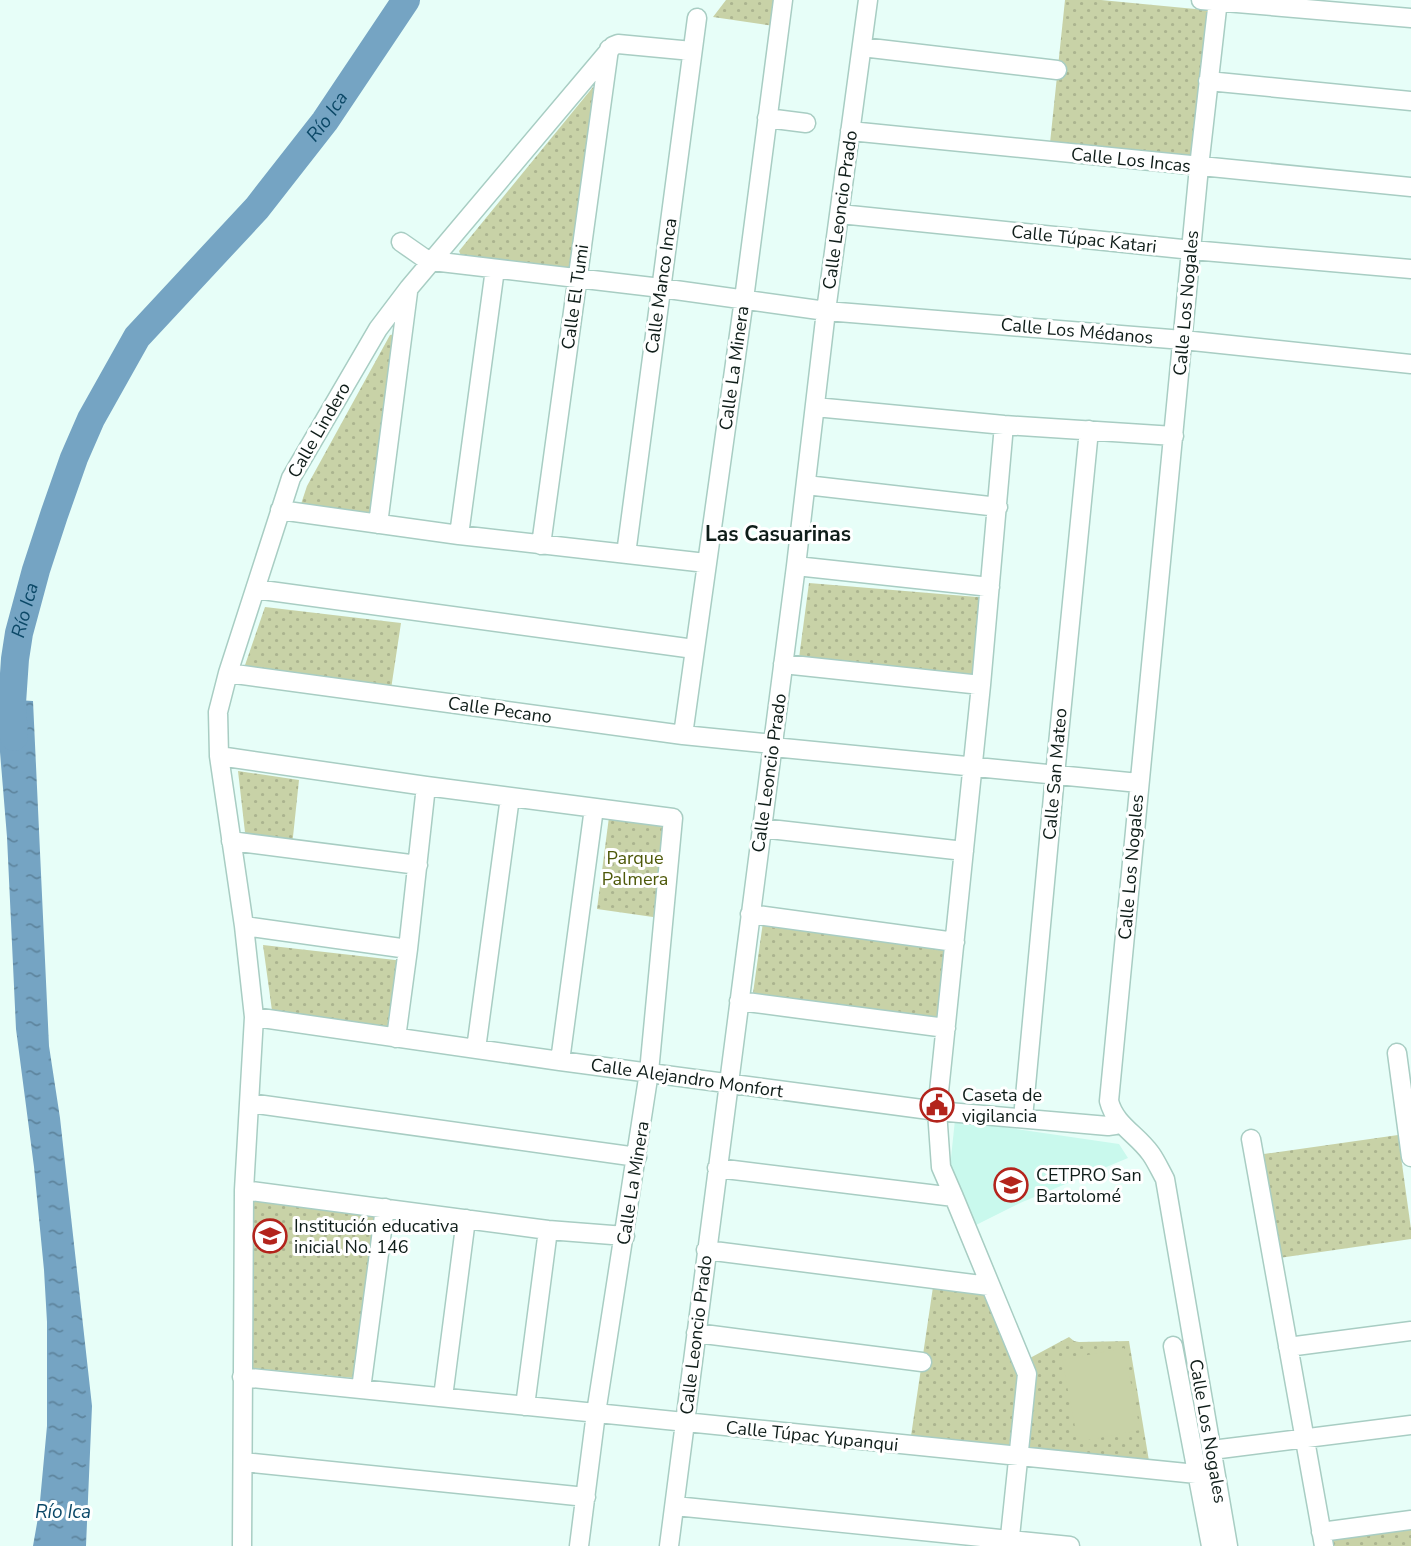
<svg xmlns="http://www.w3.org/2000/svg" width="1411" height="1546" font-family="'Nunito Sans',sans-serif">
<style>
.built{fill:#c9f9ed}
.green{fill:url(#green-dots)}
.pitch{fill:#c8d2a7}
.water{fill:url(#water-ripples)}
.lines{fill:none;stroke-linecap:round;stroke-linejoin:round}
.river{stroke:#75a4c3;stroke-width:28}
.street-casing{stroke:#a8cdc3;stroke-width:21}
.street{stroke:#fff;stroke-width:18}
.labels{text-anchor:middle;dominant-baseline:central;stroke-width:6;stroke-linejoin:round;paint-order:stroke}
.street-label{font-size:18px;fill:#0f1d19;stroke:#fff}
.park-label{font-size:18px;fill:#4d5808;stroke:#fff}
.poi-label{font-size:18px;fill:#0f1d19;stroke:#fff;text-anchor:start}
.water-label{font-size:19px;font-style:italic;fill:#0b4867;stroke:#fff}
.quarter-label{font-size:21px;font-weight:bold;fill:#0f1d19;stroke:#fff}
</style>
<defs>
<pattern id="green-dots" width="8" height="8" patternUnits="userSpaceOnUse" patternTransform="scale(1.75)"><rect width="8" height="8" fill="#c8d2a7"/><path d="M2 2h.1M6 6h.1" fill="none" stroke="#abb48f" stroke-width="1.8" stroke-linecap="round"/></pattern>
<pattern id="water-ripples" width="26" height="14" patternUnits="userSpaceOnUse" patternTransform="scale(1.75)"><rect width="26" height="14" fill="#75a4c3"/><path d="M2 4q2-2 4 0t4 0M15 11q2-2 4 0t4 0" fill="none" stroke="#5e859e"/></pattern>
</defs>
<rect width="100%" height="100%" fill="#e7fef8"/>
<path class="built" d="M955,1120L1119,1144L1128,1158L1020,1203L976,1225L950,1167Z"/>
<path class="green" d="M726,0H785L781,27L713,17Z
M1065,0H1101L1216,11L1198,158L1050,143Z
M593,87L599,90L578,273L462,258L459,251Z
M396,334L377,519L299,510L307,486L390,335Z
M809,583L989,598L980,680L799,658Z
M265,607L401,623L391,689L244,668Z
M238,771L299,780L292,846L246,841Z
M609,817L673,827L660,918L597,909Z
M763,922L953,947L947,1020L753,993Z
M263,945L404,961L394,1032L273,1018Z
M1398,1135L1411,1229V1239L1279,1258L1264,1154Z
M254,1199L376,1215L354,1378L251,1368Z
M933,1287L985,1293L1019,1374L1009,1447L911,1436Z
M1069,1337L1074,1341L1079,1342L1129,1341L1149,1461L1031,1450L1028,1447L1027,1442L1036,1374L1030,1358Z
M1411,1525V1546H1332L1330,1538Z"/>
<path class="pitch" d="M1124,1348L1140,1430L1078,1442L1062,1360Z"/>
<path class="water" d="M0,699L33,701L49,1046L60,1118L92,1406L86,1546H33L39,1512L47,1426V1322L44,1270L34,1167L16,1029L7,837L0,752Z"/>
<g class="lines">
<path class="river" id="s1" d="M14,737L12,703L15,659L19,633L36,570L54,515L74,458L91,419L137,337L257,208L325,121L406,0"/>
<defs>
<path id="street" d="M1201,0L1411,18
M1218,0L1199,167L1109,1101C1115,1125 1137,1134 1151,1154C1156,1161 1160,1170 1165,1179L1228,1546
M862,47L1057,70
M1208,81L1411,101
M767,118L806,123
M850,131L1411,187
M840,214L1192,250L1411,269
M401,242L424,258L432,261L661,288L826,311L1183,340L1411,364
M815,407L1004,425L1174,436
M1004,425L981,685L937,1111L941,1167L954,1197L1027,1374L1009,1546
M806,485L998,507
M280,510L459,535L706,563
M378,524L408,292
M459,535L495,269
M541,545L609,49
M626,554L697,18
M796,566L990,587
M255,589L694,649
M783,664L981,685
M228,673L683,735L773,744
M683,735L744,299L783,0
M773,747L1139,783
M219,756L426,786L673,818L649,1072L596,1413L579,1546
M761,828L964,851
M231,841L418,865
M750,914L955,942
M244,926L408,949
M739,1001L946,1028
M254,1017L560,1061L937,1111L1108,1126L1115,1125L1118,1120
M396,1038L408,949L426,786
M476,1049L510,797
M1397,1053L1411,1157
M560,1061L594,808
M250,1103L637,1157
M1023,1118L1055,775L1089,430
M1251,1139L1324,1546
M717,1168L954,1197
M244,1190L548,1230L625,1236
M706,1250L989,1286
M696,1333L922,1362
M1173,1346L1211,1546
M1288,1347L1411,1331
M242,1377L1216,1476
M361,1389L385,1208
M443,1397L466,1219
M525,1406L548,1230
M1212,1450L1411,1425
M243,1462L586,1497
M675,1506L1070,1546
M1321,1532L1411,1520
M242,1546L244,1190L254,1017L244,926L219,756L218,712L228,673L291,478L378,329L409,288L613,46L618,44L692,51
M669,1546L796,566L826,311L868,0"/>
</defs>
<use href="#street" class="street-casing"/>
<use href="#street" class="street"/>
</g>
<defs>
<symbol id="civic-ring" viewBox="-11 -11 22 22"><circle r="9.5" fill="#fff" stroke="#b3241c" stroke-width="1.5"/><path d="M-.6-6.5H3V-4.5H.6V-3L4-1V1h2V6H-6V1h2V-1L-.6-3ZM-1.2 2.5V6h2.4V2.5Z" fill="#b3241c"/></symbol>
<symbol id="university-ring" viewBox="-11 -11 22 22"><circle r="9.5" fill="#fff" stroke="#b3241c" stroke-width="1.5"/><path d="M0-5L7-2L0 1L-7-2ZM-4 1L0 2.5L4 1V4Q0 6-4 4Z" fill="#b3241c"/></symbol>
<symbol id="school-ring" viewBox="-11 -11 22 22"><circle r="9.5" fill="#fff" stroke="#b3241c" stroke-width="1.5"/><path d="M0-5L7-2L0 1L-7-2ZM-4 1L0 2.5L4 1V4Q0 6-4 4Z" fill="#b3241c"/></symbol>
</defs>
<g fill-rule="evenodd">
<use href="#civic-ring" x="918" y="1086" width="38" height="38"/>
<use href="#university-ring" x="992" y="1166" width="38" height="38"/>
<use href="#school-ring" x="251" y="1217" width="38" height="38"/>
</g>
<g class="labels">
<g class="street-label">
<text transform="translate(1131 160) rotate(6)">Calle Los Incas</text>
<text transform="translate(840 210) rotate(-82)">Calle Leoncio Prado</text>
<text transform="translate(1084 239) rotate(6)">Calle Túpac Katari</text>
<text transform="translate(661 286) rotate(-82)">Calle Manco Inca</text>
<text transform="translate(575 297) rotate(-82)">Calle El Tumi</text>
<text transform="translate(1186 303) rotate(-85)">Calle Los Nogales</text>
<text transform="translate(1077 331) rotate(5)">Calle Los Médanos</text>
<text transform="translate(734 368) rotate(-82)">Calle La Minera</text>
<text transform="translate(319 430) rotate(-60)">Calle Lindero</text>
<text transform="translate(500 710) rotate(8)">Calle Pecano</text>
<text transform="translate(769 773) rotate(-82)">Calle Leoncio Prado</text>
<text transform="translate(1055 774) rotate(-85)">Calle San Mateo</text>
<text transform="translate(1131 867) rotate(-85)">Calle Los Nogales</text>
<text transform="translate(687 1078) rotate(8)">Calle Alejandro Monfort</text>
<text transform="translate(633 1183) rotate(-81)">Calle La Minera</text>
<text transform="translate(696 1335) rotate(-83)">Calle Leoncio Prado</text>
<text transform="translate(1208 1431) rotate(80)">Calle Los Nogales</text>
<text transform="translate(812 1436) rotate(6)">Calle Túpac Yupanqui</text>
</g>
<g class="park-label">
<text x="635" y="858">Parque<tspan x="635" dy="21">Palmera</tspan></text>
</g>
<g class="poi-label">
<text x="962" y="1095">Caseta de<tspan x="962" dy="21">vigilancia</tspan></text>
<text x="1036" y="1175">CETPRO San<tspan x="1036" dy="21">Bartolomé</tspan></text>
<text x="294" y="1226">Institución educativa<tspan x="294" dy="21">inicial No. 146</tspan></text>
</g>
<g class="water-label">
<text stroke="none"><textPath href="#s1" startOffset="716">Río Ica</textPath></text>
<text stroke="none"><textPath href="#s1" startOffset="128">Río Ica</textPath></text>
<text x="63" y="1512">Río Ica</text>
</g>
<g class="quarter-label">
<text x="778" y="534">Las Casuarinas</text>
</g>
</g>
</svg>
